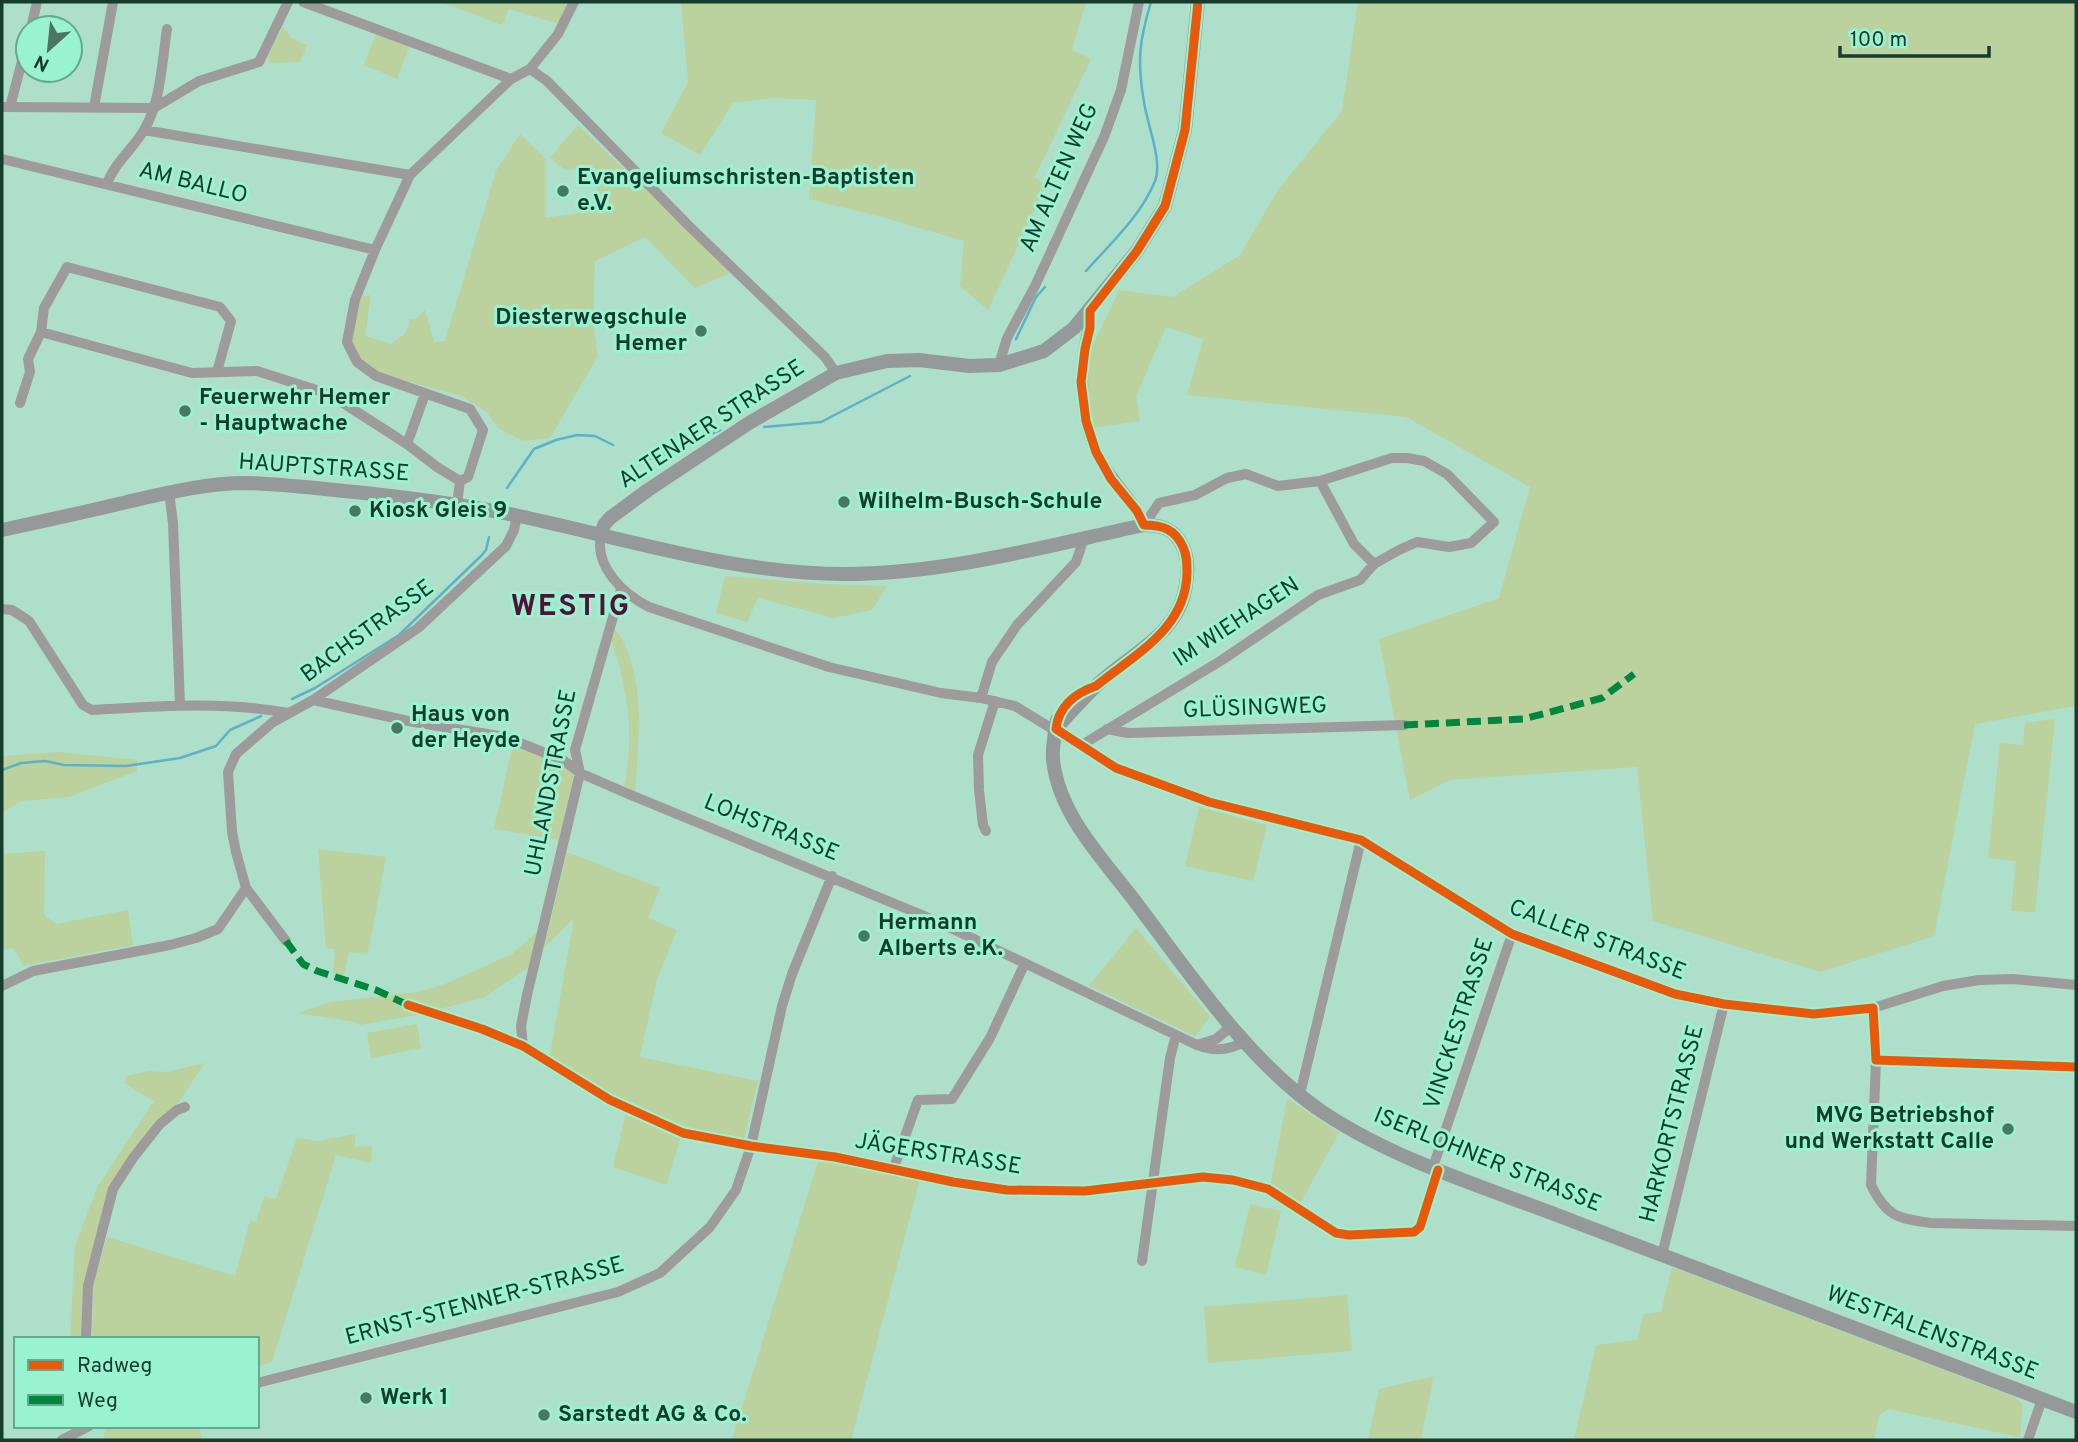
<svg xmlns="http://www.w3.org/2000/svg" width="2078" height="1442" font-family="Overpass,sans-serif">
<style>
.green{fill:#bbd19e}
.lines{fill:none;stroke-linecap:round;stroke-linejoin:round}
.stream{stroke:#5db2c6;stroke-width:2.5}
.minor{stroke:#9d9b9c;stroke-width:10}
.tertiary{stroke:#9d9b9c;stroke-width:12}
.secondary{stroke:#969999;stroke-width:14}
.quiet{stroke:#00873e;stroke-width:7;stroke-dasharray:14 7;stroke-linecap:butt}
.cycleway-casing{stroke:#99f3d0;stroke-width:13}
.cycleway{stroke:#e8590c;stroke-width:9}
.poi-dot{fill:#4b7565;stroke:#99f3d0;stroke-width:2.5}
.labels{text-anchor:middle;dominant-baseline:central;stroke-width:6;stroke-linejoin:round;paint-order:stroke}
.poi-label{font-size:23px;font-weight:bold;fill:#163c2e;stroke:#99f3d0;text-anchor:start}
.street-label{font-size:23px;fill:#163c2e;stroke:#99f3d0}
.district-label{font-size:30px;font-weight:bold;letter-spacing:2px;fill:#501338;stroke:#99f3d0}
</style>
<rect width="100%" height="100%" fill="#addfcb"/>
<path class="green" d="M447,2H572L559,24L509,9L502,25L446,4Z
M681,2H1086L1072,50L1091,59L1035,177L1046,185L988,310L960,286L964,241L878,216L809,199L816,100L774,98L733,103L700,155L661,133L688,82Z
M1358,2H2076V706L1975,724L1934,936L1821,972L1653,921L1637,767L1450,780L1410,800L1379,639L1499,598L1530,487L1406,417L1187,395L1203,339L1166,327L1136,396L1140,421L1092,428L1085,381L1092,347L1119,290L1173,297L1240,255L1278,190L1342,111Z
M283,26L291,38L307,45L300,62L271,63L267,58Z
M376,34L410,46L397,79L364,65Z
M578,125L733,272L695,288L645,237L595,261L593,323L598,356L550,438L523,441L498,428L487,412L461,396L378,373L358,360L351,344L360,297L371,295L365,336L391,344L405,334L410,319H416L425,310L434,342L445,341L496,171L520,134L545,158V218L578,213L598,199L596,168L565,170L550,158Z
M725,576L825,584L887,586L872,610L834,618L758,598L747,622L716,613Z
M613,626C618,633 624,641 627,650C645,693 638,746 635,791L624,788C635,732 628,687 609,634Z
M2055,719L2035,912L2011,911L2016,861L1988,858L2000,743L2023,745L2025,723Z
M513,744L560,764L574,774L559,840L494,829Z
M59,752L137,760V771L69,797L21,801L2,813V756Z
M1199,807L1267,825L1253,881L1185,866Z
M318,849L386,857L368,954L349,952L344,977L333,973L335,949L326,948Z
M45,851L44,915L56,924L128,910L133,945L23,966L14,948L2,950V854Z
M567,852L660,888L648,918L677,930L657,979L640,1057L758,1081L744,1138C731,1139 719,1135 706,1132C644,1118 602,1090 550,1055L574,918L544,948Z
M1136,928L1210,1017L1195,1036L1089,986Z
M537,932L529,967L483,998L412,1016L359,1025L355,1022L298,1013L331,1002L418,992L445,984L512,954Z
M417,1024L421,1048L371,1058L367,1033Z
M205,1063L178,1103L156,1122L110,1187L83,1339H70L75,1245L98,1186L154,1101L124,1083L126,1076L150,1071L167,1072Z
M1287,1098L1339,1133L1300,1204L1270,1187Z
M626,1112L681,1137L666,1185L613,1167Z
M355,1134V1147L372,1146L371,1163L336,1155L272,1362L257,1366V1339H92L93,1285L107,1237L235,1276L250,1220L256,1222L264,1197L276,1199L297,1138L318,1141Z
M819,1158L920,1179L851,1440H732Z
M1250,1204L1281,1211L1266,1275L1235,1267Z
M1672,1267L2015,1397L2023,1405L2020,1437L1888,1409L1880,1414L1874,1440H1574L1596,1345L1637,1340L1644,1314L1661,1312Z
M1347,1295L1352,1351L1208,1363L1204,1307Z
M1434,1376L1421,1440H1368L1379,1389Z
M114,1426H199L202,1440H103L105,1430Z"/>
<g class="lines">
<path class="stream" d="M1086,271C1110,244 1141,216 1155,181C1163,161 1147,124 1144,102C1137,62 1139,41 1151,2
M1016,339L1036,297L1045,287
M764,427L821,422L910,376
M648,459L668,453L720,430
M507,488L534,449L556,440L577,435L595,436L613,445
M292,699L315,688L399,635L482,555L486,550L489,537
M2,770L21,763L45,761L64,765L126,766L180,758L216,746L230,730L261,716"/>
<path class="minor" d="M303,2L511,79
M31,28L37,2
M530,69L547,81L689,226L825,357L836,373
M2,107L154,108L199,81L259,62L288,2
M10,107L28,38
M94,107L113,2
M144,130L410,175
M2,159L375,250
M107,184C114,163 133,149 144,130C161,102 162,61 167,29
M41,332L44,308L67,267L220,307L231,321L217,372
M999,365L1007,338L1035,286L1104,137L1121,90L1139,2
M20,403L30,372L28,359L41,332L192,373L257,371L329,394L407,444L437,467L460,481L457,505
M407,444L425,394
M460,481L468,477L483,430L470,409L376,376L357,362L347,342L355,300L375,250L410,175L511,79L530,69L558,34L574,2
M1320,481L1354,544L1374,564
M169,492L173,523L180,704
M601,535C594,566 623,594 649,607L829,667L941,693L981,698L1015,706L1116,768L1209,802L1361,840L1512,934L1675,994L1724,1004L1814,1014L1873,1008L1943,986L1979,980L2013,979L2076,985
M2,609L12,610L29,621L83,705L92,710C158,706 223,701 289,713
M981,698L992,662L1017,625L1076,562L1084,538
M313,700L408,721L505,737L563,760L580,773L626,793L934,920L1197,1045C1214,1052 1229,1051 1245,1041
M1107,729L1128,733L1404,725
M1080,746L1222,660L1318,595L1360,580L1374,564L1399,550L1417,542L1449,547L1471,543L1494,522L1447,474L1424,461L1407,458H1392L1320,481L1278,486L1246,474L1227,478L1195,495L1159,503L1144,525
M986,831L983,825L979,790L978,755L995,701
M286,941L246,888L236,852L232,832L228,772L236,754L273,722L313,700L418,628L506,546L514,530L517,516
M2,986L33,971L170,945L196,938L218,929L246,888
M408,1005L482,1029L523,1046L610,1100L683,1133L751,1146L835,1157L953,1182L1007,1190L1085,1191L1203,1177L1233,1180L1268,1189L1336,1233L1349,1235L1414,1232L1420,1227L1438,1170
M1873,1008L1876,1060L1871,1185C1886,1216 1898,1219 1931,1223L2076,1226
M1197,1045L1216,1039L1232,1026
M523,1046L521,1026L527,995L580,773L575,750L621,589
M1876,1060L2076,1067
M1300,1094L1361,840
M1433,1167L1512,934
M893,1170L918,1100L952,1099L990,1038L1025,963
M1662,1255L1724,1004
M1142,1261L1170,1058L1176,1035
M86,1339L88,1286L113,1189L133,1158L160,1124L177,1110L185,1107
M257,1383L618,1292L660,1273L710,1227L736,1190L751,1146L782,1006L792,974L832,876
M62,1440L89,1426
M2028,1440L2042,1399"/>
<path class="tertiary" d="M1090,311C1090,326 1086,338 1084,353C1080,386 1082,422 1097,453C1109,480 1133,498 1144,525"/>
<path class="secondary" d="M2,530C44,521 85,512 127,502C166,493 206,483 247,483C277,484 306,487 335,490C396,496 458,503 519,516C627,539 735,574 845,574C946,574 1046,546 1144,525C1162,525 1175,529 1183,547C1188,558 1188,572 1186,584C1180,635 1129,654 1096,686C1082,700 1068,714 1056,729
M601,535L604,525L610,518L648,490L749,423L836,373L887,361L919,360L969,366L999,365L1044,351L1074,328L1137,251L1165,206L1185,130L1198,2
M1057,720C1055,733 1052,746 1053,759C1058,815 1105,861 1137,904C1190,974 1250,1064 1324,1113C1400,1163 1491,1189 1575,1222C1742,1286 1909,1350 2076,1412"/>
<path class="quiet" d="M1404,725L1524,719L1602,698L1634,674
M286,941L303,964L317,971L376,990L408,1005"/>
<defs>
<path id="cycleway" d="M1198,2L1185,130L1165,206L1137,251L1090,311V328L1085,349L1081,382L1086,421L1096,452L1111,479L1137,511L1144,525C1162,525 1175,529 1183,547C1187,555 1187,564 1187,573C1186,629 1134,655 1096,686C1075,693 1058,707 1056,729L1116,768L1209,802L1361,840L1512,934L1675,994L1724,1004L1814,1014L1873,1008L1876,1060L2076,1067
M408,1005L482,1029L523,1046L610,1100L683,1133L751,1146L835,1157L953,1182L1007,1190L1085,1191L1203,1177L1233,1180L1268,1189L1336,1233L1349,1235L1414,1232L1420,1227L1438,1170"/>
</defs>
<use href="#cycleway" class="cycleway-casing"/>
<use href="#cycleway" class="cycleway"/>
</g>
<g class="poi-dot">
<circle cx="563" cy="191" r="7"/>
<circle cx="701" cy="331" r="7"/>
<circle cx="185" cy="411" r="7"/>
<circle cx="844" cy="502" r="7"/>
<circle cx="355" cy="511" r="7"/>
<circle cx="397" cy="728" r="7"/>
<circle cx="864" cy="936" r="7"/>
<circle cx="2008" cy="1129" r="7"/>
<circle cx="366" cy="1398" r="7"/>
<circle cx="544" cy="1415" r="7"/>
</g>
<g class="labels">
<g class="poi-label">
<text x="577" y="178">Evangeliumschristen-Baptisten<tspan x="577" dy="26">e.V.</tspan></text>
<text x="687" y="318" text-anchor="end">Diesterwegschule<tspan x="687" dy="26">Hemer</tspan></text>
<text x="199" y="398">Feuerwehr Hemer<tspan x="199" dy="26">- Hauptwache</tspan></text>
<text x="858" y="502">Wilhelm-Busch-Schule</text>
<text x="369" y="511">Kiosk Gleis 9</text>
<text x="411" y="715">Haus von<tspan x="411" dy="26">der Heyde</tspan></text>
<text x="878" y="923">Hermann<tspan x="878" dy="26">Alberts e.K.</tspan></text>
<text x="1994" y="1116" text-anchor="end">MVG Betriebshof<tspan x="1994" dy="26">und Werkstatt Calle</tspan></text>
<text x="380" y="1398">Werk 1</text>
<text x="558" y="1415">Sarstedt AG &amp; Co.</text>
</g>
<g class="street-label">
<text transform="translate(1060 178) rotate(-66)">AM ALTEN WEG</text>
<text transform="translate(193 184) rotate(14)">AM BALLO</text>
<text transform="translate(712 425) rotate(-33)">ALTENAER STRASSE</text>
<text transform="translate(324 469) rotate(4)">HAUPTSTRASSE</text>
<text transform="translate(1237 623) rotate(-33)">IM WIEHAGEN</text>
<text transform="translate(368 632) rotate(-36)">BACHSTRASSE</text>
<text transform="translate(1255 709) rotate(-2)">GLÜSINGWEG</text>
<text transform="translate(552 783) rotate(-79)">UHLANDSTRASSE</text>
<text transform="translate(771 829) rotate(22)">LOHSTRASSE</text>
<text transform="translate(1597 941) rotate(21)">CALLER STRASSE</text>
<text transform="translate(1460 1024) rotate(-72)">VINCKESTRASSE</text>
<text transform="translate(1673 1124) rotate(-76)">HARKORTSTRASSE</text>
<text transform="translate(938 1155) rotate(9)">JÄGERSTRASSE</text>
<text transform="translate(1487 1161) rotate(22)">ISERLOHNER STRASSE</text>
<text transform="translate(485 1302) rotate(-15)">ERNST-STENNER-STRASSE</text>
<text transform="translate(1932 1334) rotate(21)">WESTFALENSTRASSE</text>
</g>
<g class="district-label">
<text x="571" y="607">WESTIG</text>
</g>
</g>
<rect width="2078" height="1442" fill="none" stroke="#163c2e" stroke-width="7"/>
<rect x="14" y="1337" width="245" height="91" fill="#99f3d0" stroke="#65aa8f" stroke-width="2"/>
<rect x="28" y="1360" width="35" height="10" fill="#e8590c" stroke="#65aa8f" stroke-width="2"/>
<text x="77" y="1372" font-size="21" fill="#163c2e">Radweg</text>
<rect x="28" y="1395" width="35" height="10" fill="#00873e" stroke="#65aa8f" stroke-width="2"/>
<text x="77" y="1407" font-size="21" fill="#163c2e">Weg</text>
<g transform="translate(49 49) rotate(207)"><circle r="33" fill="#99f3d0" stroke="#65aa8f" stroke-width="2"/>
<path d="M0-5L12 26L0 18L-12 26Z" fill="#4b7565"/>
<text y="-10" font-size="19" font-weight="bold" text-anchor="middle" fill="#163c2e">N</text>
</g>
<path d="M1840 46v10h149v-10" fill="none" stroke="#163c2e" stroke-width="3.5"/>
<text x="1850" y="46" font-size="21" fill="#163c2e" stroke="#99f3d0" stroke-width="5" paint-order="stroke">100 m</text>
</svg>
